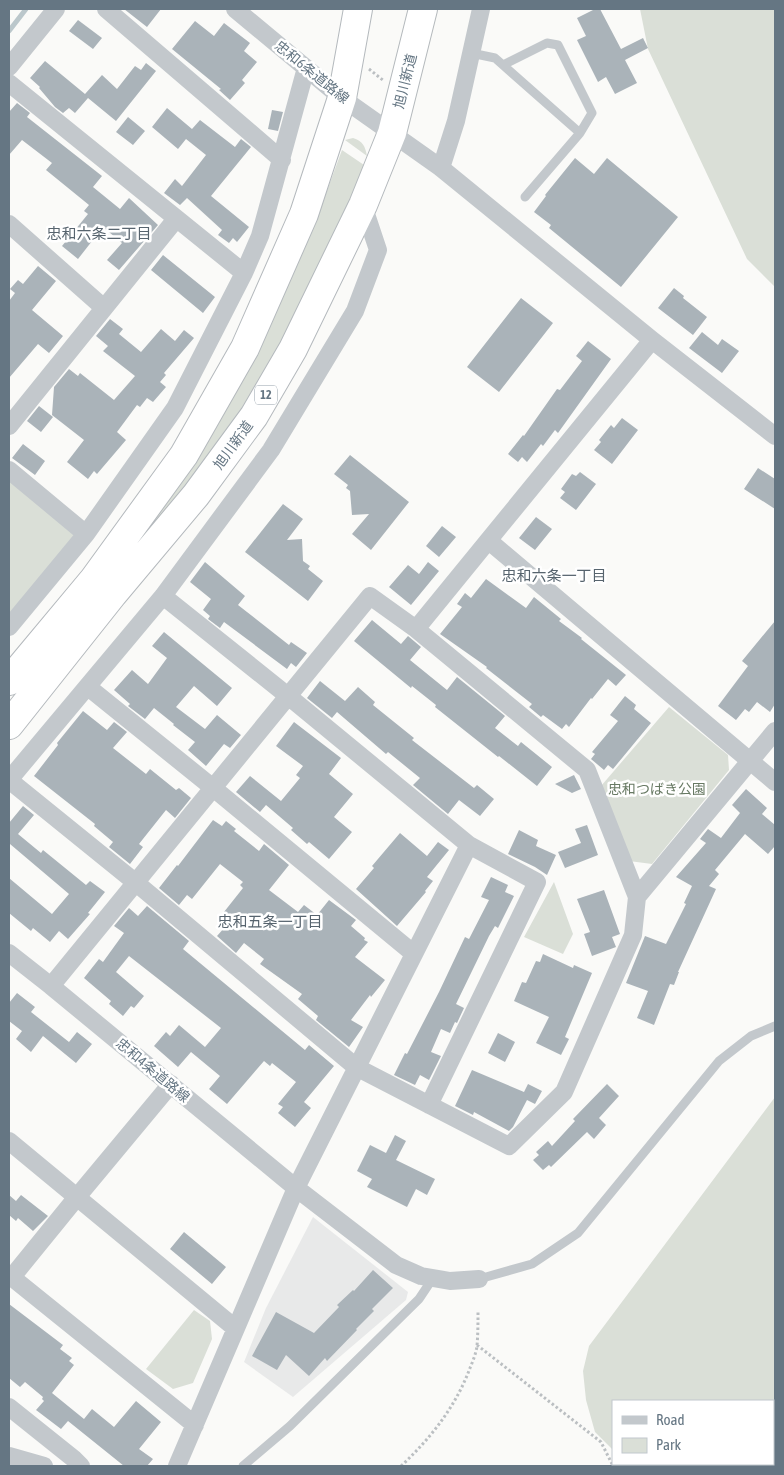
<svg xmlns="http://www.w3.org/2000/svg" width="784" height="1475" font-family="'Asap Condensed','Noto Sans JP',sans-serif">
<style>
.built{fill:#e8e9e9}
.green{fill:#dadfd7}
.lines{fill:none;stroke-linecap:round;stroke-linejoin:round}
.stream{stroke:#bbc7cb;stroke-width:5}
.building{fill:#aab3b9}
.trunk-casing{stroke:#b4b9bd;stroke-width:30}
.path{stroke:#bbbfc2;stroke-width:3;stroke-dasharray:2.5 2.5;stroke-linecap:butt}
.service{stroke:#c3c8cc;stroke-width:9}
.minor{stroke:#c3c8cc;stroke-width:18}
.trunk{stroke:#fff;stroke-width:28}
.labels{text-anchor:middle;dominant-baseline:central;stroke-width:5;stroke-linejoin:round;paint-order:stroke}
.shield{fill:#fff;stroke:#939fa8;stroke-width:1}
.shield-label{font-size:12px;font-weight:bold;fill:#657683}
.street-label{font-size:14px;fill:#657683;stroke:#fff}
.park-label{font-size:14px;fill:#687a64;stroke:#fff}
.neighbourhood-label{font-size:15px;fill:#57646e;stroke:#fff}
</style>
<rect width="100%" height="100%" fill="#fafaf8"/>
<path class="built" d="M313,1217L408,1292L406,1300L293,1397L244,1362L266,1308Z"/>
<path class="green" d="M640,9H775V287L747,259L648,49Z
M353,138C363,141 365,146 367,156L345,140Z
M342,150L364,165L323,266L285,344L190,489L104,581L252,356L318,215Z
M9,479L75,534L11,613L9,611Z
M669,707L728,755L729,770L652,864L629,861L601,786Z
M554,882L573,934L563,954L524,937Z
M775,1097V1466H630L627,1464H773V1401H613V1450L595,1432L586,1400L583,1371L589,1346Z
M194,1310L210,1321L212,1339L193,1383L173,1389L146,1369Z"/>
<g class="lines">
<path class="stream" d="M9,31L26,9"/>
</g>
<path class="building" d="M124,9H161L147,27Z
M595,9H600L621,49L643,38L648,48L625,60L637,83L615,94L606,77L598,82L577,40L586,36L577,18Z
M78,20L102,38L93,49L69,31Z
M195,21L214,36L224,23L250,43L244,51L257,62L242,80L245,83L230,100L219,90L221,89L172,49Z
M45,61L85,94L102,75L117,89L135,66L141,70L146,63L156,71L116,121L88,98L75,113L69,108L63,113L55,107L39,88L40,87L30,78Z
M17,103L30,113L27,117L102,176L93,187L120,209L129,198L158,225L119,270L107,260L122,243L103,227L78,259L62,246L88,214L84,211L89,205L46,170L52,163L22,140L9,155V112Z
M167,108L192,129L200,120L235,147L241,139L251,147L211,196L249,227L237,242L233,238L229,243L218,235L222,230L187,198L180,205L164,193L175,179L182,186L206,155L186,139L178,149L152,127Z
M272,110L283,112L278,131L268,129Z
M128,117L145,131L133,145L116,132Z
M575,158L594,174L607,158L678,217L621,287L549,228L551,225L534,212L546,196L545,195Z
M163,255L215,297L203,313L151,270Z
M38,266L56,281L32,310L63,336L49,353L38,344L9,378V301L15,293L10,289L18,280L23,284Z
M674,288L684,296L683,298L707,317L693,335L658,308Z
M521,298L553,323L499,392L467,367Z
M110,319L123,329L119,334L141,352L161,329L175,341L184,330L194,338L164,373L166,375L160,382L166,387L153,402L147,398L140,407L137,405L117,432L126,440L97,474L94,471L88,479L67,462L84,440L52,415L54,387L69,369L78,376L80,373L114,400L135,376L103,351L108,346L96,336Z
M702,332L718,345L722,339L739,351L722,373L689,348Z
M588,341L611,359L558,433L555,430L543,446L541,444L527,462L522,457L518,462L508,454L523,435L524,436L557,389L560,390L582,361L576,356Z
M39,406L53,417L41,432L27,421Z
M622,418L638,430L612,464L594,450L601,442L599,440L611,425L614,428Z
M23,444L45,461L35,475L12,458Z
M350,455L409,502L371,550L352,534L369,514L352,515L350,491L346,488L348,485L334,474Z
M758,468L775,479V509L744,489Z
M580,472L596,484L576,510L560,498L565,492L561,489L572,474L576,476Z
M283,504L303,519L287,540L302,539L303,561L310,566L308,569L323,581L308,601L245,552Z
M536,517L552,529L535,550L519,538Z
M442,526L456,537L439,557L426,546Z
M205,562L245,596L238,605L289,645L291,642L307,653L296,667L291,663L287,669L224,622L220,628L208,619L210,616L203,610L211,599L190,582Z
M428,562L439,571L411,605L389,587L408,565L419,574Z
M486,579L526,608L534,597L561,619L559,621L582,638L581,639L626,675L616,686L608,679L592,699L591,698L569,727L566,724L562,729L543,715L541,717L529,707L532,704L486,668L487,667L440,634L462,607L457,604L465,593L471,598Z
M372,620L401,644L408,636L421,647L410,660L447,690L457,677L505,716L495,728L518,746L521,742L552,767L537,786L499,756L498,757L435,707L436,705L412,686L411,688L354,641Z
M775,621V704L770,712L757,702L749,712L745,709L736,720L718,706L748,666L742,661Z
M164,632L232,688L217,706L194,686L176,707L205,729L217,715L241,735L230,748L224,744L206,766L188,750L195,742L173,725L174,724L154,708L145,719L128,706L130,704L114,690L132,670L148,684L167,658L152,646Z
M320,681L345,701L358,687L375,702L373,705L414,738L412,740L474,788L477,785L494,799L480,816L459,800L448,814L413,785L420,778L388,752L386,754L337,712L332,718L307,698Z
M625,696L636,705L634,709L651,723L613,769L608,765L604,770L591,759L595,754L592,752L618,721L610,715Z
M83,711L107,730L114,722L127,732L113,748L146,774L150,769L176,790L179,788L191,798L175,818L166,810L139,844L143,847L130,864L109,847L113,842L94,826L95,824L34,776L58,745L57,743Z
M294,722L341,758L329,774L353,794L334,817L352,832L329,859L309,842L307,844L291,830L293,828L266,805L260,812L236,792L250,776L281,801L300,778L296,775L303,766L276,746Z
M574,775L581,789L572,793L555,784Z
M746,789L767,808L762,814L775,825V846L768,854L745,834L715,870L719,874L709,886L716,889L678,972H679L674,985L670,984L654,1025L637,1018L648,991L626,983L645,936L666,944L686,904L684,903L692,886L676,877L706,843L700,839L708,829L721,838L740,813L732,805Z
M23,806L34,815L18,834L41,853L43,850L86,885L90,881L105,892L88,913L90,914L68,939L59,931L50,942L33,928L31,931L9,913V878L52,914L69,894L10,844L9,845V823Z
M213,820L222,826L226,821L236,829L234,831L259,851L264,844L289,865L269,890L298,912L304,905L317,915L329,900L356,920L351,926L365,938L364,940L368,942L355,957L385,980L371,997L370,995L351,1020L363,1027L349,1047L316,1020L318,1016L298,999L302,994L260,964L264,959L244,943L236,953L217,936L225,927L220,923L223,919L220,917L243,888L240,885L243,882L220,864L192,899L187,895L179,905L159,888L177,865L178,866Z
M587,825L598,855L565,868L558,852L581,843L575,829Z
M519,830L538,840L536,846L556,855L547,875L535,867L508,854Z
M400,833L427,856L438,842L449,850L427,877L433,881L425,891L426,892L397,926L356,889L374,868L372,866Z
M491,877L508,885L505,892L514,896L498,928L495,926L489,936L456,1004L464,1008L457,1023L455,1022L450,1033L441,1029L431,1052L441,1056L429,1080L420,1075L415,1085L394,1075L405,1053L407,1054L439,992L465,937L469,939L489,900L481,897Z
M604,890L620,934L612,937L616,947L592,956L584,934L590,932L577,899Z
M147,906L189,941L183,949L305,1050L309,1045L334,1066L304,1102L311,1108L295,1127L278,1113L283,1107L278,1104L296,1082L272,1063L270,1066L264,1061L227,1104L209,1089L220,1076L191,1052L178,1067L154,1046L166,1032L170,1036L179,1025L205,1047L221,1028L129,956L116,972L144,996L134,1008L131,1006L123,1016L109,1004L111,1001L84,978L99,959L103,962L124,933L114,926L129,908L138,916Z
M543,954L573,968L574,965L592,973L565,1037L569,1039L561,1055L536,1043L549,1017L514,1001L522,982L526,983L536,961L540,962Z
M17,993L35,1007L31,1012L69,1042L77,1032L92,1044L76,1063L43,1036L31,1052L16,1039L22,1031L9,1021V1003Z
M498,1033L515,1042L505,1062L488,1053Z
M472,1070L524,1092L528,1084L542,1091L535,1104L527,1100L513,1127L509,1131L474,1112L473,1115L455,1106Z
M607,1084L619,1096L599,1118L606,1125L594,1139L587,1132L551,1167L549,1165L543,1170L533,1160L539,1155L536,1152L548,1141L552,1146L575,1121L573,1119Z
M395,1135L406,1141L396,1160L435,1179L427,1195L416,1189L407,1207L367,1187L372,1179L357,1171L370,1145L386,1153Z
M9,1195L16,1201L21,1195L48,1216L33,1231L18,1218L16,1221L9,1215Z
M184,1232L226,1267L212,1284L170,1249Z
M373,1270L393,1288L372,1309L374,1311L356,1329L357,1330L327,1361L325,1358L309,1376L286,1355L277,1370L252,1356L276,1312L314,1333L339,1307L337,1305L353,1290L354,1291Z
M9,1304L63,1345L60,1349L72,1358L69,1361L74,1365L52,1393L84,1419L92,1409L114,1427L136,1401L161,1422L139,1449L153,1459L147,1466H124L68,1421L61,1429L36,1410L44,1401L42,1399L43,1397L25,1382L20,1387L9,1378Z"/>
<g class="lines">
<defs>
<path id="trunk" d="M9,681L94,579L184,455L245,348L304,214L342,98L358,9
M9,725L113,594L196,495L254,416L293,349L363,205L392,133L423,9"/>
</defs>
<use href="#trunk" class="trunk-casing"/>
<path class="path" d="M369,69L384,81
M477,1345L601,1442L613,1466
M401,1466C431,1438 456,1406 470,1368C473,1361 476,1353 477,1346C478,1334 478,1322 478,1310"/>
<path class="service" d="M471,53L495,58L580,133L525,197
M503,65L547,43L558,45L592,113L580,133
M479,1279L532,1264L578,1233L719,1061L751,1036L775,1026
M243,1466L290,1426L419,1299L433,1278"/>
<path class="minor" d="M106,9L282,160
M235,9L342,98L441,168L652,340L775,436
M9,67L56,9
M9,83L244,273
M441,168L456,121L481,9
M9,224L104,308
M9,426L176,219
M9,470L86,534
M489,541L775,782
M163,596L288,696L469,845L296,1188L177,1466
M9,627L86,534L175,408L244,273L260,236L306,68
M416,629L652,340
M88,687L212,787L413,953
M9,780L135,882L356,1067L509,1146L564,1092L633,935L637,897L587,770L416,629L370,596L51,986
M9,780L163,596L271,450L355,311L378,250L363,205
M637,897L775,731
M9,953L51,986L296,1188L396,1265L421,1276L450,1281L479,1279
M429,1105L537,882L469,845
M9,1141L235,1328
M9,1275L195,1425
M12,1277L77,1197L171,1084
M9,1407L74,1459L81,1466
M9,1456L44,1466"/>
<use href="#trunk" class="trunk"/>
</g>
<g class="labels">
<rect class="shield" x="255" y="385.5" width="22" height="19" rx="4"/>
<g class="shield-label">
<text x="266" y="395">12</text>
</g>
<g class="street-label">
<text transform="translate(312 72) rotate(39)">忠和6条道路線</text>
<text transform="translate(405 81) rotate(-76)">旭川新道</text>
<text transform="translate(233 445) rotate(-54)">旭川新道</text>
<text transform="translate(153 1070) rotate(40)">忠和4条道路線</text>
</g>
<g class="park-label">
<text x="657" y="789">忠和つばき公園</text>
</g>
<g class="neighbourhood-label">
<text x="99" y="233">忠和六条二丁目</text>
<text x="554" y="575">忠和六条一丁目</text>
<text x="270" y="921">忠和五条一丁目</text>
</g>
</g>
<rect width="784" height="1475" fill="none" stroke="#657683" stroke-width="20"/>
<rect x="612" y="1400" width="162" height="65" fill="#ffffff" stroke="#c1c8cd"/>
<rect x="622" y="1416" width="25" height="8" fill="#c3c8cc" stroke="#c1c8cd"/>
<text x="656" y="1425" font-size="15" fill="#657683">Road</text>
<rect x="622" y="1438" width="25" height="15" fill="#dadfd7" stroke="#c1c8cd"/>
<text x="656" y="1450" font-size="15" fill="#657683">Park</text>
</svg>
